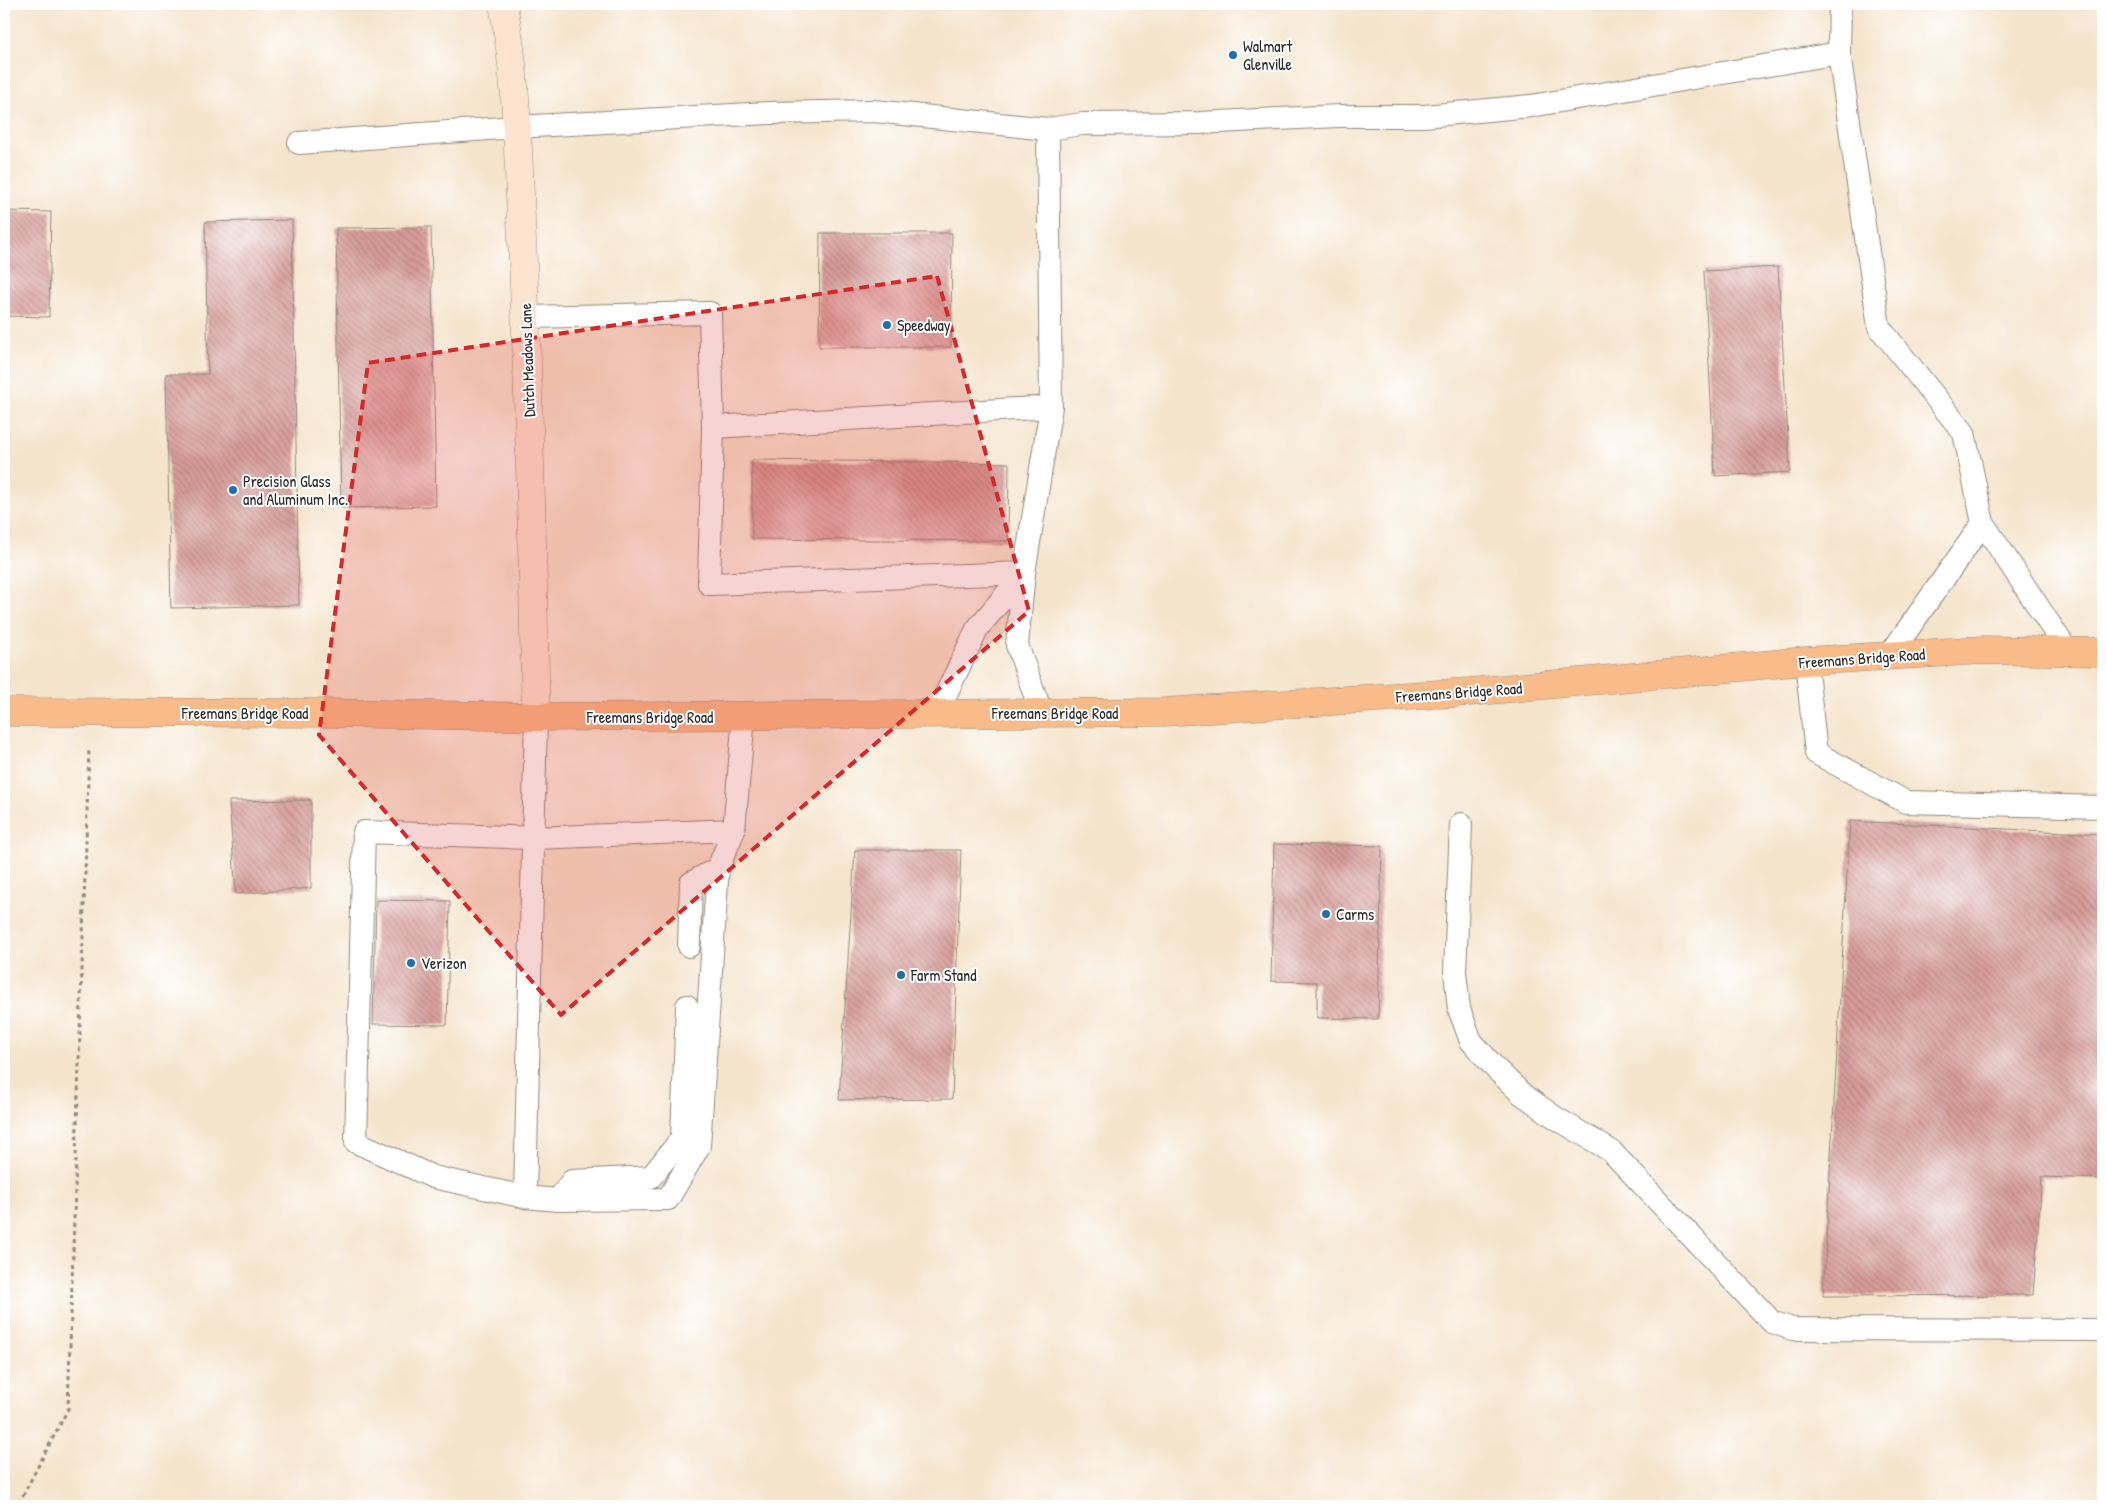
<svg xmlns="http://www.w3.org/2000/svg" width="2107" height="1510" font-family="'Patrick Hand',sans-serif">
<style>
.building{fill:url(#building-back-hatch)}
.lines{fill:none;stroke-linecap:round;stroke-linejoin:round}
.lane-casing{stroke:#90887c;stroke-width:24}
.secondary-casing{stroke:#90887c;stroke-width:29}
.highway-casing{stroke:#90887c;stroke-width:29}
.path{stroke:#90887c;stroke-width:3;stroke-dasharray:4 4;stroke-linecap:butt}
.lane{stroke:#fff;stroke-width:22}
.secondary{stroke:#fde4d1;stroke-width:28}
.highway{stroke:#fabb8b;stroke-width:28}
.marked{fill:#d62828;fill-opacity:0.2;stroke:#d62828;stroke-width:4;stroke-dasharray:10 6;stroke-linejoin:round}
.poi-dot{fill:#1f6fb2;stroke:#fff;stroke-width:2}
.labels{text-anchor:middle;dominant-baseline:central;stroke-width:4;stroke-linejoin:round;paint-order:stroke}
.poi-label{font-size:16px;fill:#2b2b2b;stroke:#fff;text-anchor:start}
.street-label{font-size:16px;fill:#2b2b2b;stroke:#fff}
</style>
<defs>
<pattern id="building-back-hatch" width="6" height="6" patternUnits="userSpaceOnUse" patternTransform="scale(1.25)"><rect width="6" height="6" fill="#d79c98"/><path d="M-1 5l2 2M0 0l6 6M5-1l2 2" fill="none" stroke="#af7f7c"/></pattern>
</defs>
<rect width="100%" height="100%" fill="#fff"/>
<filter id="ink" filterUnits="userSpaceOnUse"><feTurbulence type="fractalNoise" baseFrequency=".02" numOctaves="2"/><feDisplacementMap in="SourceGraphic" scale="10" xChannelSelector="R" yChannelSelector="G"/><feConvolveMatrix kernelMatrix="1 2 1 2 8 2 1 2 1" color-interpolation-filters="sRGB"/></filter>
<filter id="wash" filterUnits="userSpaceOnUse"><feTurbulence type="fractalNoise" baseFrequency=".0096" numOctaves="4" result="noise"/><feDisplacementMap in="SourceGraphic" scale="20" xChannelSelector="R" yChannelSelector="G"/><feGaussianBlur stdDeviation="1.12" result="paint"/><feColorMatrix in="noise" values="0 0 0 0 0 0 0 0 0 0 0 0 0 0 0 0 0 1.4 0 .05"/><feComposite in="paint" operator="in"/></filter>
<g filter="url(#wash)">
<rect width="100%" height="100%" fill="#f5e4cc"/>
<g id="blocks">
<path class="building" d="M4,211L51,212L49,317L4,316Z
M292,220L299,605L171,608L166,374H208L205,222Z
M431,227L436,506L341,508L336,228Z
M820,233H952L951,347H819Z
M1778,267L1790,472L1715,476L1704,271Z
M752,460L1009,463L1008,541L752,539Z
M311,800V888L236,894L229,801Z
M1850,821L2103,834V1179L2042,1177L2033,1295L1823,1296Z
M1274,844L1382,846L1378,1019L1317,1018V982L1271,981Z
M855,850H961L952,1099L839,1100Z
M376,900L450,901L447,1025L373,1024Z"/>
</g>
</g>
<g filter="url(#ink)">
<use href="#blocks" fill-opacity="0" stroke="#90887c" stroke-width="1"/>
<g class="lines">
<defs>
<path id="lane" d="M1840,4L1839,53L1879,327L1964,433L1983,523L2068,652
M299,143L516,127L769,113L874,111L1048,129L1082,124L1200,123L1339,116H1424L1531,106L1839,53
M526,317L710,313L713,427L1051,407L1048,129
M713,427L709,584L1024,573
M1889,656L1983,523
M1806,661L1816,753L1906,802L2103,807
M1041,712L1017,645L1024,573L1051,407
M936,715L977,629L1024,573
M536,717L525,1197L433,1177L356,1142L364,832L534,838L734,830
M1461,824L1455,972L1459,1009L1471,1041L1496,1069L1522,1094L1556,1118L1611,1151L1772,1322L1792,1329L2103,1330
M689,946L691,883L718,868
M525,1197L558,1200L668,1199L699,1146L718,868L734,830L744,716
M558,1200L572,1181L651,1177L682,1138L687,1006"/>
<path id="secondary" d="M503,4C518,80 518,163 522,241C530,399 532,558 536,717"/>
<path id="highway" d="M4,712L327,713L536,717L1164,712L1469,692L1806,661L1983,650L2103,652"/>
</defs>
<use href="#lane" class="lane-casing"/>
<use href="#secondary" class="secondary-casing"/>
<use href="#highway" class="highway-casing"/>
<path class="path" d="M11,1506L20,1501L68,1409L89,748"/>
<use href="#lane" class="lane"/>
<use href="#secondary" class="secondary"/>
<use href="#highway" class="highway"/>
</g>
</g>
<path class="marked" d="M937,276L1029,611L561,1015L319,735L368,363Z"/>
<g class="poi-dot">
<circle cx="1233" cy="55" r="5"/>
<circle cx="887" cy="325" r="5"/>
<circle cx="233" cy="490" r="5"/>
<circle cx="1326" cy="914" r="5"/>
<circle cx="411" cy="963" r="5"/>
<circle cx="901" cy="975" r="5"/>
</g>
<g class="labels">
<g class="poi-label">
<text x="1243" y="46">Walmart<tspan x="1243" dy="18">Glenville</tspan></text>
<text x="897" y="325">Speedway</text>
<text x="243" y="481">Precision Glass<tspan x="243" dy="18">and Aluminum Inc.</tspan></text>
<text x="1336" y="914">Carms</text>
<text x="421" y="963">Verizon</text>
<text x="911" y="975">Farm Stand</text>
</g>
<g class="street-label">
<text transform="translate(527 360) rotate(-92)">Dutch Meadows Lane</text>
<text transform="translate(1862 658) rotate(-4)">Freemans Bridge Road</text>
<text transform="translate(1459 692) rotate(-4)">Freemans Bridge Road</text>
<text x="245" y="713">Freemans Bridge Road</text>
<text x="1055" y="713">Freemans Bridge Road</text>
<text x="650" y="717">Freemans Bridge Road</text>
</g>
</g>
<rect width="2107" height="1510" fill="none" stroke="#fff" stroke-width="20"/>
</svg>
